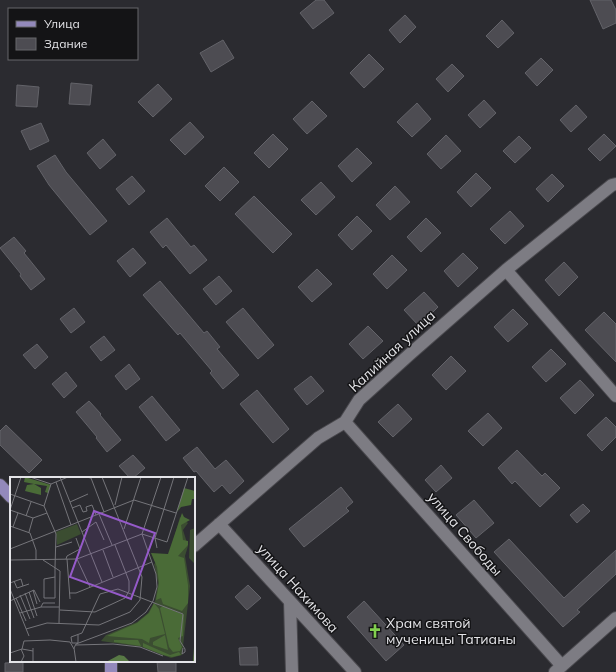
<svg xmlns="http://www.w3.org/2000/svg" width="616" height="672" font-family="Mulish,sans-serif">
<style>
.building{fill:#4d4c52;stroke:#636369}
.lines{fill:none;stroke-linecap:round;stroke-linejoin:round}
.minor-casing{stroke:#4a494e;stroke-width:14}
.major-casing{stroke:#4a494e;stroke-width:14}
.minor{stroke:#7d7c83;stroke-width:12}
.major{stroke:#9389bb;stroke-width:12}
.labels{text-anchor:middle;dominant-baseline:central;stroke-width:3;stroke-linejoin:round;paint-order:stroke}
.street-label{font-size:14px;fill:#e4e4e8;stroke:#141416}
.poi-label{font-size:14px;fill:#e4e4e8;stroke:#141416;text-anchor:start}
.inset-river{fill:none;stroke:#587945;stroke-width:2}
.inset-road{fill:none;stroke:#75757a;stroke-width:1}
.view{fill:#955ac9;fill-opacity:0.15;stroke:#955ac9;stroke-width:2}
.inset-edge{fill:none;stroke:#e4e4e8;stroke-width:2}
</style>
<rect width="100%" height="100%" fill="#2b2b30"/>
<path class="building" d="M316,0H324L334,13L313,29L300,13Z
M590,0H611L616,10V23L603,29Z
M405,15L416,27L400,43L389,30Z
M502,20L514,33L498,48L486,36Z
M223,40L234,58L211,72L200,53Z
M369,54L384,69L364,88L350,73Z
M541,58L553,70L537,86L525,73Z
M452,64L464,76L448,92L436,79Z
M71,83L92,85L90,105L69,104Z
M158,84L172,99L153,117L138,102Z
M17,85L39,87L37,107L16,106Z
M484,100L496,113L480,128L468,115Z
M312,101L327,116L307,134L293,119Z
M417,103L431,119L412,137L397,122Z
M576,105L587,117L571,132L560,120Z
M190,122L204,137L185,155L170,140Z
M41,123L49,141L30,150L21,131Z
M273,134L288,149L269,168L254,153Z
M604,134L616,146L600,161L588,149Z
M446,135L461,151L441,169L427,154Z
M519,136L531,148L515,163L503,151Z
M103,139L116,155L100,169L87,153Z
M357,148L372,163L352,182L338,166Z
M55,155L66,172L107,221L90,235L49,185L37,166Z
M224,167L239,182L220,201L205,186Z
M476,173L491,188L471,207L457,192Z
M552,174L564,186L548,202L536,189Z
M132,176L145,191L129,205L116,189Z
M321,182L335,197L316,215L301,200Z
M395,186L410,202L390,220L376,205Z
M254,196L292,234L273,253L235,214Z
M510,211L524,226L505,244L490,229Z
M357,216L372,231L352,250L338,235Z
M167,218L191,247L194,245L207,260L190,274L166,245L163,248L150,232Z
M426,218L441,233L421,252L407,237Z
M14,237L26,251L24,253L45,279L31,290L20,276L21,274L0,248Z
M133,248L146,263L130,277L117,261Z
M463,253L478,268L458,287L444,271Z
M392,255L407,270L387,289L373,274Z
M564,262L578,277L559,296L545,280Z
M317,269L332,284L312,302L298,287Z
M219,276L232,291L216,305L203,289Z
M160,281L204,333L207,331L220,347L217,349L239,375L223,389L210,373L212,371L180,333L178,335L143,295Z
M424,292L438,307L419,326L404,310Z
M74,308L85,322L71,333L60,319Z
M243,308L274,345L258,359L226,322Z
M513,309L528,324L508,342L494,327Z
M604,312L616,324V362L585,330Z
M368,326L383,341L363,359L349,344Z
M104,336L115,350L101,361L90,347Z
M37,344L48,357L35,369L23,355Z
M551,349L566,364L546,382L532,367Z
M451,356L466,371L446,390L432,375Z
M129,364L140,379L126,390L115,376Z
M66,372L77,386L64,398L52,384Z
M311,376L324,391L307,405L294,389Z
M580,380L594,395L575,414L560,398Z
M257,390L289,429L273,443L240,404Z
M152,396L180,430L166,441L139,407Z
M89,401L101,414L100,415L121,440L107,452L96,438L97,437L76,412Z
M398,404L412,419L393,437L378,422Z
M488,413L502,428L483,446L468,431Z
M606,417L616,427V437L602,451L587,435Z
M6,425L42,460L29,473L0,445V431Z
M197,447L215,469L226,460L244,481L230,494L222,485L214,492L196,471L194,472L183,458Z
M517,450L542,476L545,473L560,488L540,507L515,481L512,484L498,468Z
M133,455L145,468L133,478H130L119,466Z
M441,465L452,478L436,492L425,480Z
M341,487L353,502L346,508L349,511L304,547L289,529Z
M474,500L494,523L476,538L456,515Z
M583,504L590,511L577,523L570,515Z
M509,539L564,598L616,550V574L577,610L580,612L563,627L494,552Z
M248,585L261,598L247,610L235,597Z
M364,601L404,645L386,661L347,617Z
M257,647L258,665H240L239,648Z
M157,661H176V672H158Z
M23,662V672H5V663Z"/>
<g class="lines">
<defs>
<path id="minor" d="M506,270L616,396
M345,422L562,666
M219,524L355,672
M194,546L318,438L345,422L359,400L410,354L506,270L612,185L616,184
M290,601L292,672
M555,672L616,618"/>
<path id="major" d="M0,485L11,497
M111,661V672"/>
</defs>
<use href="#minor" class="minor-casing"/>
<use href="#major" class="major-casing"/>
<use href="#minor" class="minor"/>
<use href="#major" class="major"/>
</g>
<defs>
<symbol id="church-bare" viewBox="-9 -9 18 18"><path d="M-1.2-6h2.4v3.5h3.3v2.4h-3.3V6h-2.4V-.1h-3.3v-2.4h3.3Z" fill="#82d04f" stroke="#141416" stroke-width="2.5" paint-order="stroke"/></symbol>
</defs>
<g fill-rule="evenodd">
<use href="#church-bare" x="365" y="621" width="20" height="20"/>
</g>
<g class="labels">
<g class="street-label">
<text transform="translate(392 351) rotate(-43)">Калийная улица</text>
<text transform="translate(465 534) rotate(49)">улица Свободы</text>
<text transform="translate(298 588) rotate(48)">улица Нахимова</text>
</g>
<g class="poi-label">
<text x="386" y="623">Храм святой<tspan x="386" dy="16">мученицы Татианы</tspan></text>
</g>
</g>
<g transform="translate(10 477)">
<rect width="185" height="185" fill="#2b2b30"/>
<path d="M170,40L178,46L173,53L178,69L175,79L180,109L172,178L161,181L132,170L91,164L96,158L127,145L138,136L145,124L148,106L144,87L159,78ZM67,47L71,57L47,68L46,55ZM185,51V87L179,81L180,53Z" fill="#3b4d31"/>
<path d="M15,0L41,8L38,16L35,15L37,9L24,7L31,11V18L15,14L17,8L24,7L14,5ZM174,11L185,14V22H182L181,28L171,30L167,35ZM172,36L174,40L180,43L171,48L173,63L178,64V68L168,79L174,81L178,108V126L172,134L153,127L151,121L146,123L149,106L147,90L141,76L158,77ZM144,126L149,132L155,157L140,161L139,166L132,162L97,159L127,146L139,136ZM153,129L174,138L173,159L168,161L172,170L170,174L163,175L159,170L150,131ZM155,158L158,173L143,168V165ZM104,163H128L131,169L104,165ZM133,166L160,178L169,175L171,178L162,180L153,178L133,170Z" fill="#4a6b37"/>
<path d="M109,178L114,179L120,185H96Z" fill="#587945"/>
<path class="inset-river" d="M184,185L185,170"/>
<path class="inset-road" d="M20,0L41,7M50,0L92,105M76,0L81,1L94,35M46,5L61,48M0,17L34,29M60,25L78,17M105,28L112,0M62,31L70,28L73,35L77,34L76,30L82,28L86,38M0,33L23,41L37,36M0,33L11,0M89,37L102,68M16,39L21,25M0,49L20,56L26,73V83M3,50L8,36M114,52L131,0M19,55L23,41M72,55L86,45L94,63M46,70L62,65M147,71L145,61L164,0M0,72L124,23L166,36M93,73L103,100M56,82L57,79L70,72L66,61M57,82L60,122M67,82L80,110M0,83L67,82L132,57L157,65L178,0M33,83L50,94L49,146M45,90L46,57L34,29L41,7L58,0M45,90V121H34V102L45,100M4,104L7,111L19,107M0,106L11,102L13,109M0,112L19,159M108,112L173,137L170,164L175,172V175L172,177L173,171M23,113L27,127M19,115L27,139M15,116L24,141M59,116H66L142,85M10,118L20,142M6,121L16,144M0,124L24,113L30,125M31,130H49M50,133L85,135L115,121L119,114V104L105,68M10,136L31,130L33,126H45M16,152L37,146L89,148L120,135L130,123L132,100L92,0M68,158V166H62L61,160L72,156L90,117L108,112M66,168L103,167L130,170L153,179M23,171V185M11,172L14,179L11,185M12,172L14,164L40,163L60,165L64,172M0,176L12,172L23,174M66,185L64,171L66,167L122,146L136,135L143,124L147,110L146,97L132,57L151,0"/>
<path class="view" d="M84,34L145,56L121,122L60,100Z"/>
<rect width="185" height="185" class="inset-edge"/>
</g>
<rect x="8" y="8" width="130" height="52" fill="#141416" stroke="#67676a"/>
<rect x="16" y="21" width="20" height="6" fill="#9389bb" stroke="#67676a"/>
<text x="44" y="28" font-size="12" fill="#e4e4e8">Улица</text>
<rect x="16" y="38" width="20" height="12" fill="#4d4c52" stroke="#67676a"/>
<text x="44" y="48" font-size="12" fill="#e4e4e8">Здание</text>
</svg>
